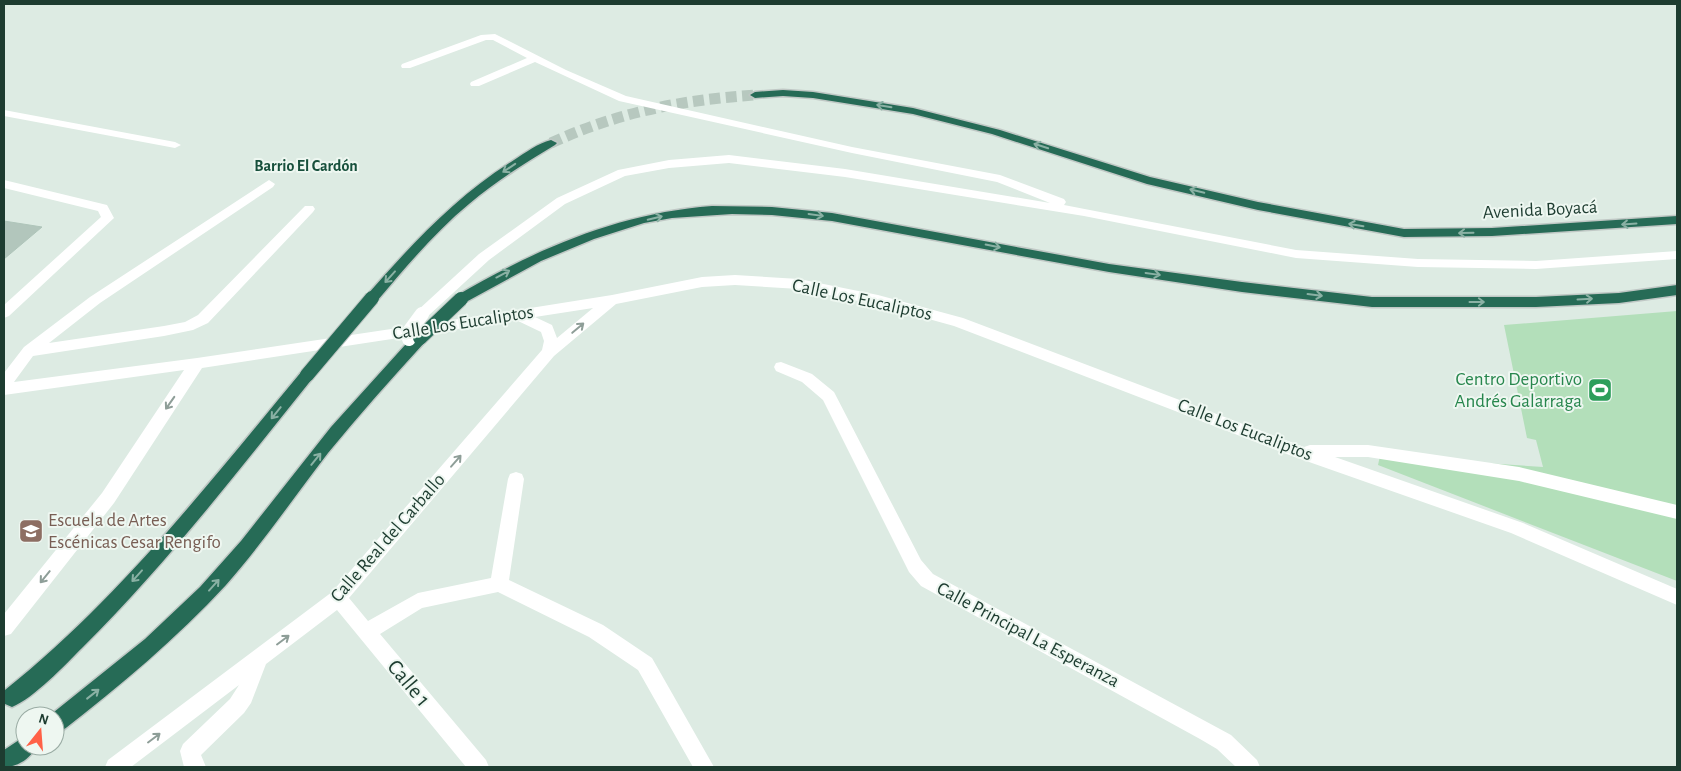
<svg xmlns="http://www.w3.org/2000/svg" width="1681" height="771" font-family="'Alegreya Sans',sans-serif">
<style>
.green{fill:#b3dfba}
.building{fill:#b2c6bc;stroke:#afc5ba}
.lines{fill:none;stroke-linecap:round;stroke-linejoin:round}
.highway-tunnel{stroke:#b7c8bf;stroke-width:11;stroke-dasharray:11 5.5;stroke-linecap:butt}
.highway-casing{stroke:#c0c8c5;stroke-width:3}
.minor{fill:#fff;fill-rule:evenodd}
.highway{fill:#266b56;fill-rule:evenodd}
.highway-bridge-casing{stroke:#c0c8c5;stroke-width:16;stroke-linecap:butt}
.minor-bridge{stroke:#fff;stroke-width:14}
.highway-bridge{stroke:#266b56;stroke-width:14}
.oneway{stroke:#8ab1a4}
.oneway2{stroke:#8e9e98}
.labels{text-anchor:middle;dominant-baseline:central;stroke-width:4;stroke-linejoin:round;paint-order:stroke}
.far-neighbourhood-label{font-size:16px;font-weight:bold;fill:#17503c;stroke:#eef7f1}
.street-label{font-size:19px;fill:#1d3c30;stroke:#eef7f1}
.leisure-label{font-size:19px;fill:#27864d;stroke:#eef7f1;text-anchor:end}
.education-label{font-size:19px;fill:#785e54;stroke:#eef7f1;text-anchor:start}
.near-street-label{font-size:22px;fill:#1d3c30;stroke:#eef7f1}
</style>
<rect width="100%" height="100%" fill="#ddebe3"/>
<path class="green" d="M1677,311V581L1378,465L1380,456L1543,467L1536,440L1527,438L1504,325Z"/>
<path class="building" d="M4,221L42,227L4,259Z"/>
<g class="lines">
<path class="highway-tunnel" d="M551,143C619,112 681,100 755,95"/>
<defs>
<path id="highway" d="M783,90L813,92L913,108L1000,130L1150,177L1258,202L1404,229L1492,228L1677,216V224L1492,236L1404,237L1258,210L1147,184L992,134L913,114L813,98L783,96L755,98L750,95L755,92Z
M551,140L557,143L555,145C525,163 496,181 469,204C435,232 406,267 377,301H367L365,298L367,295C412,244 456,196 514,160C525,153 538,143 551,140Z
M712,206L772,207L832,213L1109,264L1242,282L1372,297H1536L1619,293L1677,285V295L1619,303L1536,307H1372L1242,292L1109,272L832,221L772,215L732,214L672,218L644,223L594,239L541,261L466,302H456L454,299L456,296C536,249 619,213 712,206Z
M420,333L425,334L427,338L425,342C392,378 359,415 328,453C294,497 263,543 226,585C176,639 120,686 62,731L55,734V716H49L145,639L200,587L241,541L331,427L415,334Z
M307,369L312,371L314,375L312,379C238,471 166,565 82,648C65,665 34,698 12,707L5,704V690C119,599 209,483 302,371Z
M25,736V746H36C31,759 17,767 4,767V750Z"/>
</defs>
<use href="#highway" class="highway-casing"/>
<path class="minor" d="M495,34L566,70L626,96L852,147L1000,175L1064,199L1066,202L1064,205L1296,250L1418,259L1536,261L1677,251V259L1536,269L1418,267L1296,258L1084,216L845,177L729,163L669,168L625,176L565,204L489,260L427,317H417L415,314L417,311L479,254L557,198L618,170L669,160L729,155L845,169L1050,203L997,182L852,153L619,101L535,62L479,86H471L470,84L471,82L527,58L493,40H486L410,68H402L401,66L402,64L481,35Z
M4,110L175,142L181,145L175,148L4,116Z
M4,180L107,205L114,218L9,316L4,318V305L101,217L98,211L4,188Z
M269,180L275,184L273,187L100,303L49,343L164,326L185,322L198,315L305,206H313L315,209L313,212L208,323L193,330L164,336L33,356L14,382L197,358L518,310L612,295L702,277L735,275L799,279L878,295L963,318L1304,447L1310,445H1368L1519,467L1677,505V519L1519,481L1368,457H1335L1523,523L1677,589V605L1511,533L1292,456L954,326L878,305L799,289L735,285L702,287L616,304L554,356L349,598L368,621L418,593L491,578L508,479L510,474L516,472L522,474L524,479L509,580L603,625L652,658L714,767H693L638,670L589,637L498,592L422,608L380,634L486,760L489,767H466L337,610L266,664L251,703L244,713L201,755L206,767H184L180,751L183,744L230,699L239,685L131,767H105L108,760L332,592L542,350L544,341L541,332L516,320L202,368L114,503L11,634L4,636V614L102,493L184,370L4,395V373L24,347L90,297ZM593,308L557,338L552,325L535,317Z
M781,362L812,374L834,392L921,560L933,574L1231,735L1257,760L1260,767H1236L1217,749L1200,739L921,586L909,572L823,400L802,382L776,371L774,367L776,363Z"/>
<use href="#highway" class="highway"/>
<defs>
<path id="highway-bridge" d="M420,338L461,299
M307,375L372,298"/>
</defs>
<use href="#highway-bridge" class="highway-bridge-casing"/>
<path class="minor-bridge" d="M409,339L408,333L422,314"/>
<use href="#highway-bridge" class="highway-bridge"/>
</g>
<defs><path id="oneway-shaft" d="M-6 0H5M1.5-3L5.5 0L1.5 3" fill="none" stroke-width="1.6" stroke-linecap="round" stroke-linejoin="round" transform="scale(1.25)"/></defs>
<g class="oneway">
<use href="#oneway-shaft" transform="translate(884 106) rotate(-171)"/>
<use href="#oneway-shaft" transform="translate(1041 146) rotate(-162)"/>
<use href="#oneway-shaft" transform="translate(509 168) rotate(146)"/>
<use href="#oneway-shaft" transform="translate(1197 191) rotate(-167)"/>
<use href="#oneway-shaft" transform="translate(816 215) rotate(8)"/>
<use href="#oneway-shaft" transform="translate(655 218) rotate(-13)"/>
<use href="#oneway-shaft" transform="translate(1629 224) rotate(176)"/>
<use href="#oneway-shaft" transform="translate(1356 225) rotate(-171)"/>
<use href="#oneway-shaft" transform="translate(1466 233) rotate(179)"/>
<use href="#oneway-shaft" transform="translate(993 246) rotate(11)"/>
<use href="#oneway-shaft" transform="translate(503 274) rotate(-28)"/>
<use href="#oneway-shaft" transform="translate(1153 274) rotate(8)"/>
<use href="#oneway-shaft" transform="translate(390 277) rotate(132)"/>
<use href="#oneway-shaft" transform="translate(1315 295) rotate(7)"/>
<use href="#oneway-shaft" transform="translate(1585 299) rotate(-3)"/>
<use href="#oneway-shaft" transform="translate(1477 302)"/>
<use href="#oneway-shaft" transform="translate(276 413) rotate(129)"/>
<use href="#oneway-shaft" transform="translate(316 459) rotate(-51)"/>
<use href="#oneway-shaft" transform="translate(137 576) rotate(132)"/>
<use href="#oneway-shaft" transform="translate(214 585) rotate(-48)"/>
<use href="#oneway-shaft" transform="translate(93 694) rotate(-38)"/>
</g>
<g class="oneway2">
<use href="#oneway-shaft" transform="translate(578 328) rotate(-40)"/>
<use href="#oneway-shaft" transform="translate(170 403) rotate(125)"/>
<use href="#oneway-shaft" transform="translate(456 461) rotate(-49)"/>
<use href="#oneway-shaft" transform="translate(45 577) rotate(129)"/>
<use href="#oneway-shaft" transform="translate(283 640) rotate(-37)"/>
<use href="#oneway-shaft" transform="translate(154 738) rotate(-37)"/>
</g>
<defs>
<symbol id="stadium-square" viewBox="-11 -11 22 22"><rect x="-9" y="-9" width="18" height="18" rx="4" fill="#2e9e5b" stroke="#eef7f1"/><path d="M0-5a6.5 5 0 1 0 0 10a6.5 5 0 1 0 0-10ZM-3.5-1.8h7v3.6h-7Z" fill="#fff"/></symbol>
<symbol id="university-square" viewBox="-11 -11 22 22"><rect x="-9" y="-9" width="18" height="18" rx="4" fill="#8d6e63" stroke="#eef7f1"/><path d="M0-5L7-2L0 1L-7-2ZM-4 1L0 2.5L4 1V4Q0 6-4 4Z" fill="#fff"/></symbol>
</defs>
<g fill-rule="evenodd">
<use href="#stadium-square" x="1586" y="376" width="28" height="28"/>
<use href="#university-square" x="17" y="517" width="28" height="28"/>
</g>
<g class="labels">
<g class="far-neighbourhood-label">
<text x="306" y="166">Barrio El Cardón</text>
</g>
<g class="street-label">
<text transform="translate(1540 210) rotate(-3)">Avenida Boyacá</text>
<text transform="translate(862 300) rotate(12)">Calle Los Eucaliptos</text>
<text transform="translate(463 323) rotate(-9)">Calle Los Eucaliptos</text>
<text transform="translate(1245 430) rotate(21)">Calle Los Eucaliptos</text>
<text transform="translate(388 538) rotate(-49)">Calle Real del Carballo</text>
<text transform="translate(1028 635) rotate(28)">Calle Principal La Esperanza</text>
</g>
<g class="leisure-label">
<text x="1582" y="379">Centro Deportivo<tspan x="1582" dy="22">Andrés Galarraga</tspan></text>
</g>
<g class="education-label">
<text x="48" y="520">Escuela de Artes<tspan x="48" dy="22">Escénicas Cesar Rengifo</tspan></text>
</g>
<g class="near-street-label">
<text transform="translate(409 683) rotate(50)">Calle 1</text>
</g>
</g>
<rect width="1681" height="771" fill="none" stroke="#1d3c30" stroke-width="10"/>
<g transform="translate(40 731) rotate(17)"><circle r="24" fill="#eef7f1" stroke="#9aaca4"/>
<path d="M0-4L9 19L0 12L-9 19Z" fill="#ff6147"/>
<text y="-8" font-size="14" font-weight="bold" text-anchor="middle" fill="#1d3c30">N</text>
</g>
</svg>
